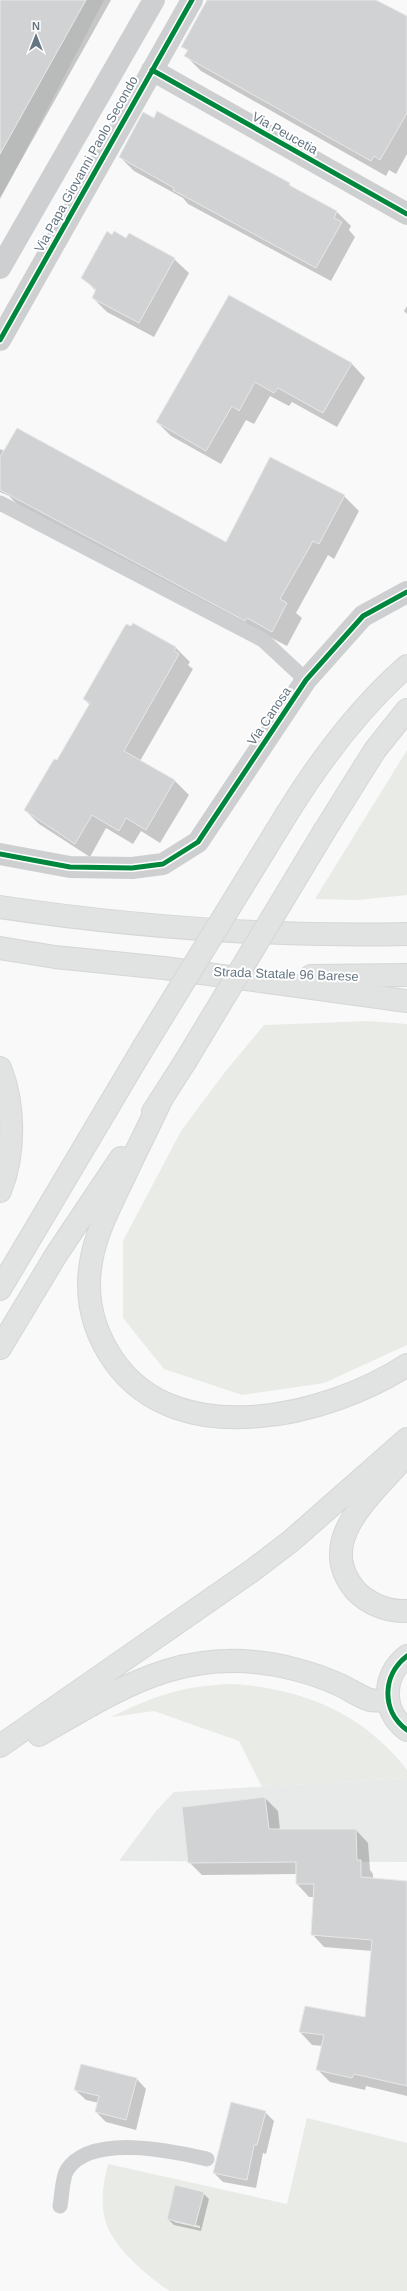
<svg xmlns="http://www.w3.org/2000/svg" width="407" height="2291" font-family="Helvetica,sans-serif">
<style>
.built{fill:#e8e9e9}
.green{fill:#e8ebe6}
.shadow{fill:#0003;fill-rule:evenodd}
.building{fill:#d0d2d3;stroke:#e8e8e8}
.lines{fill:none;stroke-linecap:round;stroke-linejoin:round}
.secondary-casing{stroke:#d5d6d7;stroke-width:24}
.primary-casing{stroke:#d5d6d7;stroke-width:24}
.lane{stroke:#cecfd0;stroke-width:15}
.street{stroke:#cecfd0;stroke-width:22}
.secondary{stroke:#e1e2e2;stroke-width:22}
.primary{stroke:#e1e2e2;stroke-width:22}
.primary-bridge-casing{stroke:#d5d6d7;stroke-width:24;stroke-linecap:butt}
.primary-bridge{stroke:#e1e2e2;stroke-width:22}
.cycleway-casing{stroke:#fff;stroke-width:8}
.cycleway{stroke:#00873e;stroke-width:5}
.labels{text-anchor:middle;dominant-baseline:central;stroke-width:4;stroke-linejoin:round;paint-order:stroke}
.street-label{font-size:13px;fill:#657683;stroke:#fff}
</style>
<rect width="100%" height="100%" fill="#f9f9f9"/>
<path class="built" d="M0,0H104L0,200Z
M407,1778V1862L119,1861L156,1811L174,1792Z"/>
<path class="green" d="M407,750V895L357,900L315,899Z
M369,1021L407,1024V1345L324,1383L242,1395L164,1369L123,1318V1241L181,1131L225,1072L264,1025Z
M230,1684C299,1687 364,1713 407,1770V1778L262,1787L239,1741L154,1711L111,1717C154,1696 182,1686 230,1684Z
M307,2118L407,2143V2291H170C149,2278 118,2251 108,2228C99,2208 103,2184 108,2164L287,2204Z"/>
<path class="shadow" d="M0,0H111L0,198Z
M209,0H374L407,17V154L396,174L389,170L386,176L201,71L186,56L188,52L183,46Z
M120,157L289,184L294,189L337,212L351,226L349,230L355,237L331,281L188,204L183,198L134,171Z
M113,236L127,239L174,259L189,273L154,337L107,312L93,298L96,291L83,278Z
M229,296L351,363L365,378L337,427L292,402L289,406L270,396L254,424L246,420L221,464L171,436L157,422Z
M407,306V314L404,311Z
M0,449L226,543L344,496L359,511L334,559L328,555L296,613L302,618L287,646L20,507L9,496L0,492Z
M176,648L190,662L188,665L193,669L140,761L175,781L189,795L160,843L141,831L133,844L106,828L90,857L39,824L25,810L57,761L90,705L84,699Z
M265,1798L278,1811L280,1830H356L368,1843L370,1870L373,1874V1879L407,1882V2096L366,2086L365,2090L330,2082L317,2069L323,2046L312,2045L300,2032L366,2018L372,1951L324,1947L312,1934L314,1897H309L297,1884V1874L202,1875L189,1862Z
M136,2078L146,2089L136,2130L106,2122L96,2112L99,2103L86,2100L75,2090Z
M265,2112L274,2121L266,2154L263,2153L256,2188L223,2182L214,2173Z
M203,2193L209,2199L201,2231L174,2225L168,2219ZM174,2220L200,2226V2228L174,2222Z"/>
<path class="building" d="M0,0H86L0,154Z
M207,0H376L407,16V113L380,160L374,156L371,161L184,56L188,50L181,47Z
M157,111L290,183L289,185L337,211L334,218L342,222L316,268L173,190L174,188L119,157L143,112L154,118Z
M107,231L112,235L114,231L126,238L129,233L175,258L139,323L92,298L96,289L81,278Z
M229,295L352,363L323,413L278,388L274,393L255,382L239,411L232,406L206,451L156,422Z
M17,428L226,542L270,457L345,495L319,544L313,541L280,599L287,603L272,632L247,618L245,621L0,490V457Z
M133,623L176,647L174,651L179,654L124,751L175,780L146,830L126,818L119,831L92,815L75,844L24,810L54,759L57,760L90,703L83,699L126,624L131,626Z
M265,1797L269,1829H356L357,1860H361V1877L407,1881V2086L354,2074L352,2078L316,2070L324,2035L299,2032L305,2006L365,2017L372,1940L311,1935L314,1884H296V1862L188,1863L182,1807Z
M81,2064L137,2078L126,2120L95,2112L99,2096L74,2090Z
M231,2102L266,2111L257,2145H254L247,2180L213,2173Z
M175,2185L204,2192L195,2226L167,2219Z"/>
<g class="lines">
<defs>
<path id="secondary" d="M407,1656C382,1675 381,1711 407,1730"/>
<path id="primary" d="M288,812C321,759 359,708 407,666
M325,830L375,750L407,710
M0,907C135,927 270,937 407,934
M0,948L55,957L164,968L407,1001
M311,976L407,975
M0,1068C15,1105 15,1154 0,1191
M161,1100C149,1126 136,1151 124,1177C107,1212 89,1245 89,1285C89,1313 98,1338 114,1361C178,1453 329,1416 407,1365
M153,1112L185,1062
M0,1289L143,1048
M0,1348L56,1255L121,1158
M401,1461C370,1497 315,1541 355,1590C368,1604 388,1612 407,1611
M39,1735C125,1685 190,1642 294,1669C310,1673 325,1678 340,1685C349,1689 360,1697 370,1700C375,1701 382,1700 388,1701
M0,1746L253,1570L291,1541L407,1439"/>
</defs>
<use href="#secondary" class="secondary-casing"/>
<use href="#primary" class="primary-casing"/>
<path class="lane" d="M0,503L263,640L306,680
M60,2206C62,2196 62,2178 67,2170C91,2133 172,2151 207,2159"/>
<path class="street" d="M152,70L407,214
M0,268L154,0
M0,340L192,0
M0,854L70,867L132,868L163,864L198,842L306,680L363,616L407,592"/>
<use href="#secondary" class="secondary"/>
<use href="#primary" class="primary"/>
<defs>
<path id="primary-bridge" d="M143,1048L288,812
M185,1062L325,830"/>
</defs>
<use href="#primary-bridge" class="primary-bridge-casing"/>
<use href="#primary-bridge" class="primary-bridge"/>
<defs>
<path id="cycleway" d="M152,70L407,214
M0,340L192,0
M0,854L70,867L132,868L163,864L198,842L306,680L363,616L407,592
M407,1656C382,1675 381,1711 407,1730"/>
</defs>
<use href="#cycleway" class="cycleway-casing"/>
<use href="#cycleway" class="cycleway"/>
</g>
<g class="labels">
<g class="street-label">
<text transform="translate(285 133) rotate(29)">Via Peucetia</text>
<text transform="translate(86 164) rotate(-61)">Via Papa Giovanni Paolo Secondo</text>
<text transform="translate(269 716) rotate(-56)">Via Canosa</text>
<text transform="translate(286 974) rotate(2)">Strada Statale 96 Barese</text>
</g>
</g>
<g transform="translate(36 36)" stroke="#ffffff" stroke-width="3" paint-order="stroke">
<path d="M0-3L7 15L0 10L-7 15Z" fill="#657683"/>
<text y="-6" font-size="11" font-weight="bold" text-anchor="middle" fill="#657683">N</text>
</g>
</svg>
